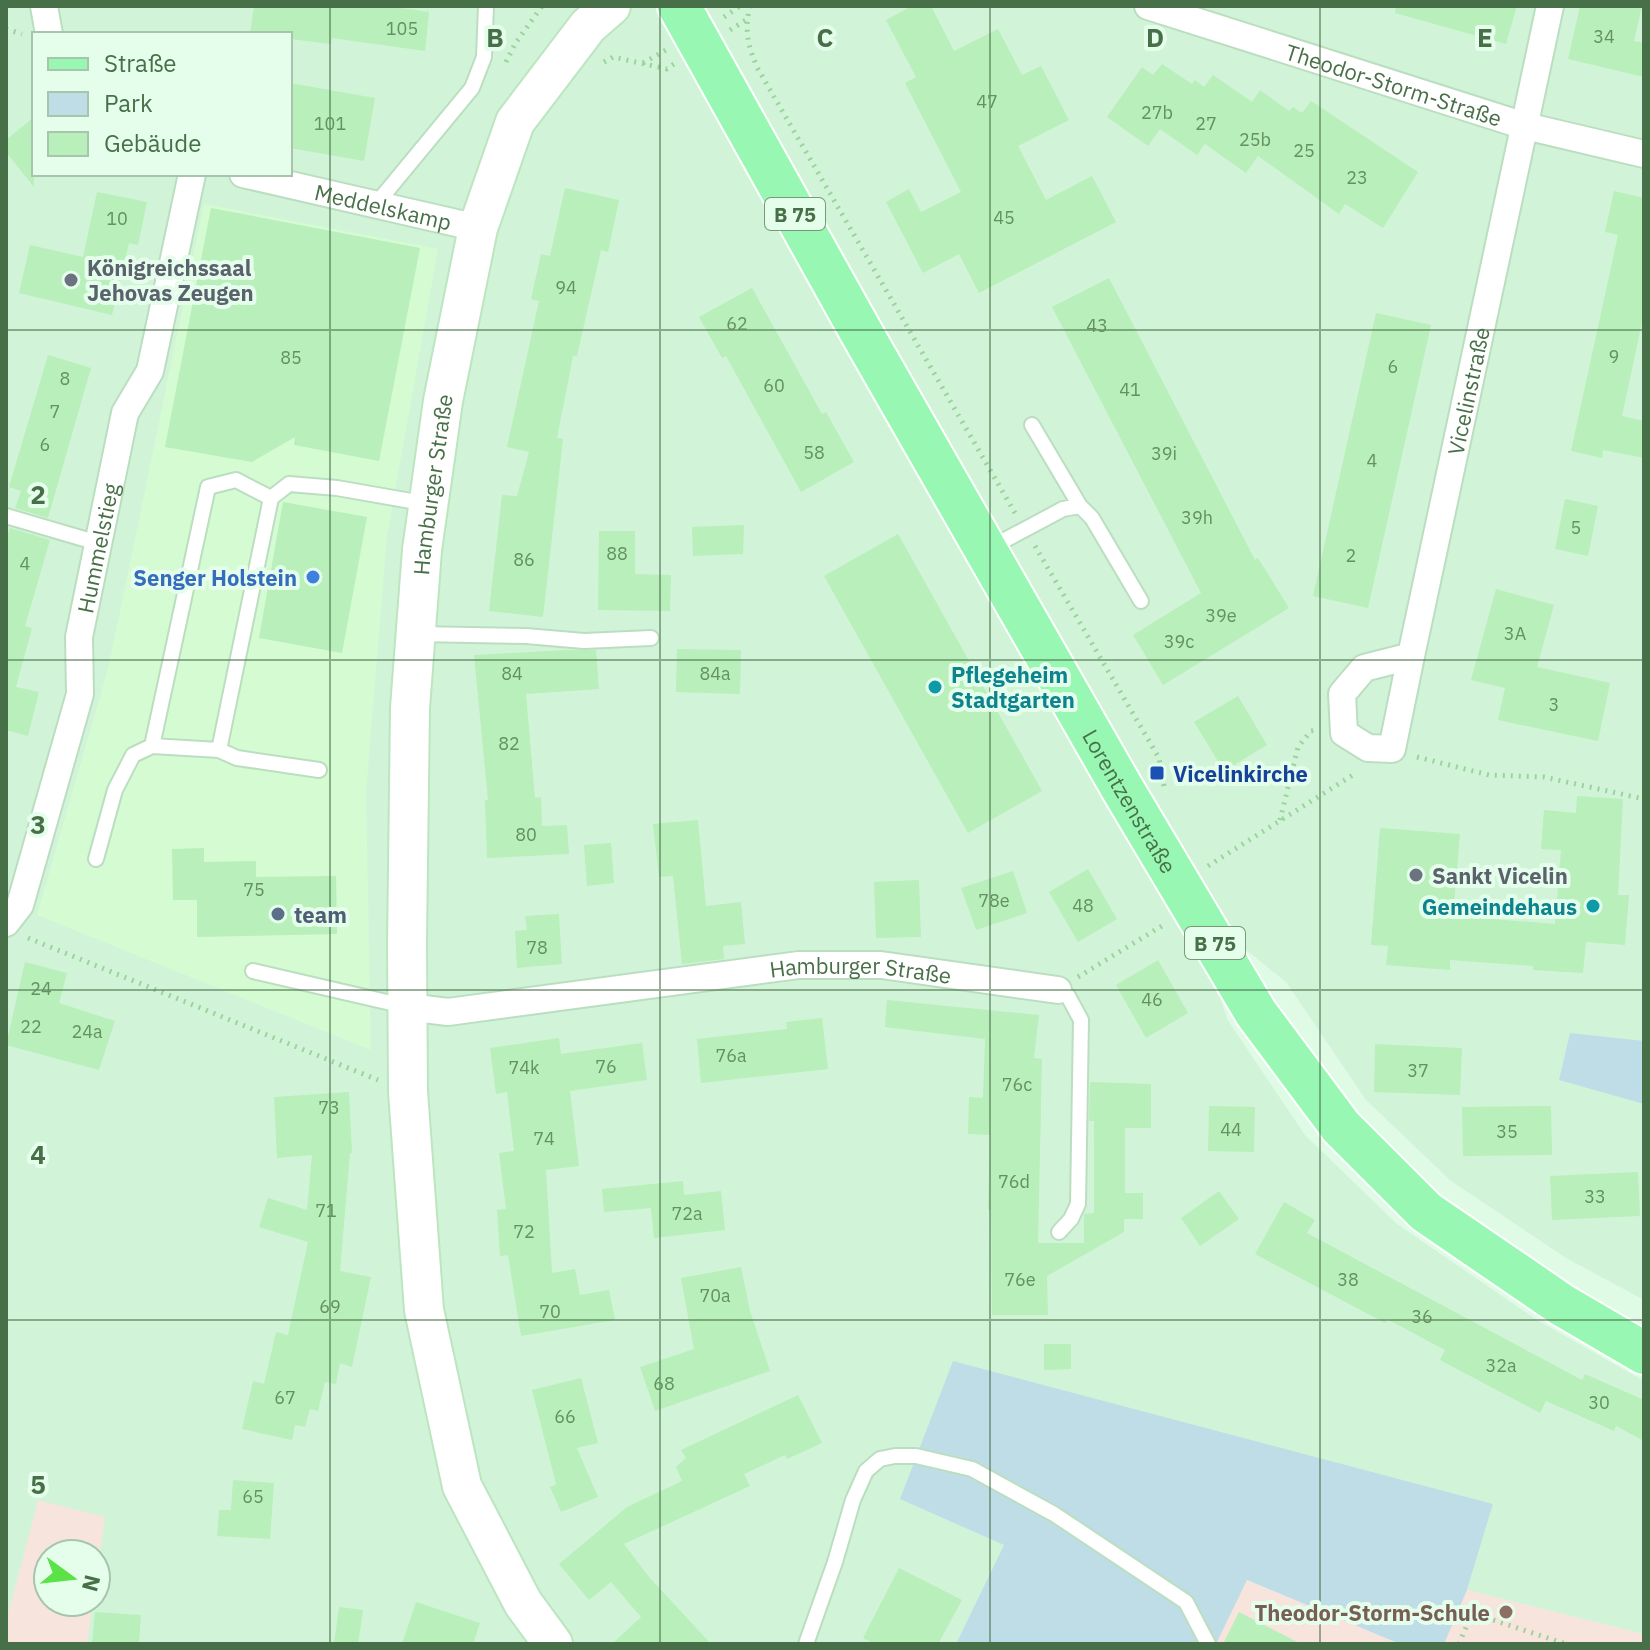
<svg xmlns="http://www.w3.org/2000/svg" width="1650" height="1650" font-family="'IBM Plex Sans',sans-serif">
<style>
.residential{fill:#d1f4d8;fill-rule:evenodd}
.commercial{fill:#d5fbd3}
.education{fill:#f7e4dc}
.green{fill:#bfdde7}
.building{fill:#b8efba}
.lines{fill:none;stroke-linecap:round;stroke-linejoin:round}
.lane-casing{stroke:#bcdec0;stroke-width:18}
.street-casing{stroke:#bcdec0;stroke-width:30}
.secondary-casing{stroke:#bce5c0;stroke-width:42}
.primary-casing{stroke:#fff;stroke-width:46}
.path{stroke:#9bd39d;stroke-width:5;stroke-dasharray:2 6;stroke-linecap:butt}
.lane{stroke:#fff;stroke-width:14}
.street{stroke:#fff;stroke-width:26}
.secondary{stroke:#fff;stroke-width:38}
.primary{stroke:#98f8b3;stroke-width:42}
.grid{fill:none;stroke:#487048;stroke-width:2;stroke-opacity:0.55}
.worship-dot{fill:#6b7280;stroke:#e4feeb;stroke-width:3}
.shop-dot{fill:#3f7fe0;stroke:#e4feeb;stroke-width:3}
.culture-dot{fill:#0f9aa8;stroke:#e4feeb;stroke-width:3}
.transit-dot{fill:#1a4fb4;stroke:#e4feeb;stroke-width:3}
.service-dot{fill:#5c6f8a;stroke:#e4feeb;stroke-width:3}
.education-dot{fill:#8d6e63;stroke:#e4feeb;stroke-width:3}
.labels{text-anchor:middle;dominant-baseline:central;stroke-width:8;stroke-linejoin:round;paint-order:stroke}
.number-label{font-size:18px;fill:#649064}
.shield{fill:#e4feeb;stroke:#779b79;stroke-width:2}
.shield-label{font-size:20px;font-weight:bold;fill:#487048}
.street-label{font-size:22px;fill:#487048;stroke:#e4feeb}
.worship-label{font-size:22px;font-weight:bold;fill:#5b616d;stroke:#e4feeb;text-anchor:start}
.shop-label{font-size:22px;font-weight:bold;fill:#366cbe;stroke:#e4feeb;text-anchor:end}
.culture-label{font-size:22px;font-weight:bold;fill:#0d838f;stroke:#e4feeb;text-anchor:start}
.transit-label{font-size:22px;font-weight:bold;fill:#164399;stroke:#e4feeb;text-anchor:start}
.service-label{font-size:22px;font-weight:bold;fill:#4e5e75;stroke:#e4feeb;text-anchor:start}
.education-label{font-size:22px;font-weight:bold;fill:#785e54;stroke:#e4feeb;text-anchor:end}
.grid-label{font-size:26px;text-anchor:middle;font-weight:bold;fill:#487048;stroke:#e4feeb;stroke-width:8;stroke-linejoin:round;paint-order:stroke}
</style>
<rect width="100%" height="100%" fill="#dffbe6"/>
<path class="residential" d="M6,6H1644V1300L1566,1258L1451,1181L1366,1100L1286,982L1193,908L1227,1019L1305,1135L1397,1224L1537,1320L1644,1381V1634L1467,1590L1493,1504L1005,1545L956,1644H6ZM34,34H290V174H34ZM48,1554H96V1602H48Z"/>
<path class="commercial" d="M204,204L438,249L387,536L366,792L371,1050L37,915L109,665Z"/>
<path class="education" d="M38,1500L105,1517L96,1581V1554H48V1602H93L87,1644H6V1622Z
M1246,1580L1342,1619L1400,1644H1216Z
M1467,1590L1644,1634V1644H1444Z"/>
<path class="green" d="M1570,1033L1644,1041V1104L1559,1080Z
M953,1361L1493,1504L1467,1590L1444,1644H1400L1247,1580L1216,1644H956L1004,1545L900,1499Z"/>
<path class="building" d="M254,6H387L429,12L425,51L332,38L331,44L290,39V34H250Z
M912,6H931L954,51L998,29L1022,75L1041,66L1069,120L1018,146L1046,200L1092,176L1116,222L979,293L959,254L923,273L886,202L909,189L921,212L961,192L905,83L916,77L886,20Z
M1396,6H1517L1506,44L1395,13Z
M1580,6H1642L1634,41L1644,43V77L1568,59Z
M1162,64L1192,84L1195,80L1204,87L1213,75L1252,102L1260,90L1289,111L1293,107L1302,113L1311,101L1418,172L1383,228L1345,204L1339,214L1258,156L1246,173L1205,144L1197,155L1160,129L1148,146L1107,117L1142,67L1153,75Z
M290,83L375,98L364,161L290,148Z
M34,117V187L6,152V140Z
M565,188L619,200L608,252L601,250L577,356H573L557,438L563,439L543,617L489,611L502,495L517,496L529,452L507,447L539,301L531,299L541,254L550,256Z
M1614,191L1644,198V313L1622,416L1644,421V458L1603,450L1602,458L1571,451L1618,235L1605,232Z
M97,192L147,202L138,245L129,243L112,315L19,293L30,245L83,257Z
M211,208L420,248L379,461L294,445L295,437L252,462L165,447Z
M1109,278L1255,560L1258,558L1289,608L1163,685L1133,635L1201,593L1052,307Z
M752,288L822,414L826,412L854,462L801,492L726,356L722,358L699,317Z
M1376,313L1431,325L1368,608L1313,596Z
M48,355L91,368L48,518L15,508L21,491L9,487Z
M1565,499L1598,506L1588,556L1555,549Z
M283,502L367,517L342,653L259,638Z
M744,525L743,554L693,556L692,527Z
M10,528L50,540L25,626L32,628L16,687L39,692L28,736L6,730V540Z
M599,531H635V574L671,575L670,611L598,610Z
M898,534L1042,791L968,833L824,576Z
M1496,589L1554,605L1537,667L1610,683L1598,741L1498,720L1505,688L1471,680Z
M677,649L741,650L740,694L676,692Z
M567,650H596L599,689L526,694L535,798L541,797L542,826L567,825L569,854L487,858L485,800H488L474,655Z
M1238,696L1267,745L1224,771L1194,722Z
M1577,796L1623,799L1618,895H1629L1625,945L1586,942L1583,973L1533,970V966L1450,960V970L1386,965L1388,946L1371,945L1380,828L1460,834L1453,916L1555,924L1561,850L1541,849L1544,810L1576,813Z
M698,820L706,906L741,902L745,944L723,946L724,959L682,964L673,876L659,877L653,824Z
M611,843L614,883L587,886L584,845Z
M204,848V862L256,861V877L336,876L337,934L197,937V900H173L172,849Z
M1088,869L1117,919L1078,942L1049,892Z
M1013,871L1027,913L976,930L961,888Z
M919,880L921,937L876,938L874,882Z
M559,914L562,964L517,968L515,931L527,930L525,916Z
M1158,960L1188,1013L1146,1038L1116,985Z
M25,962L67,973L59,1003L115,1021L99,1070L6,1045Z
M887,1000L1039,1015L1034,1058L1042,1059L1038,1243H1084V1214L1094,1213V1121H1089L1090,1082L1151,1084V1128H1125V1193H1143V1219H1124V1232L1047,1276L1048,1315H992L991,1210L988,1209L990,1135L968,1134L969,1097L983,1098L985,1039L885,1027Z
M822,1018L828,1069L701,1083L697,1039L787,1029L786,1022Z
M559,1038L561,1054L642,1043L647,1080L570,1091L579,1166L546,1170L552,1273L575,1269L580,1295L609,1290L615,1320L521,1336L508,1255L500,1256L497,1210L506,1209L499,1153L514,1151L507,1092L496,1094L490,1048Z
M1375,1044L1462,1048L1460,1095L1374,1092Z
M349,1092L352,1153H350L340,1271L371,1277L352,1367L340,1363L336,1384L325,1382L318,1411L310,1409L305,1427L295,1425L292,1440L242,1429L253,1381L264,1384L276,1332L288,1335L308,1242L259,1227L268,1198L307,1210L312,1155L277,1158L274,1097Z
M1209,1106L1255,1107L1254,1152L1208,1151Z
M1551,1106L1552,1155L1463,1156L1462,1107Z
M1638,1172L1640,1216L1552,1220L1550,1176Z
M683,1181L684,1195L721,1191L725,1230L654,1238L651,1208L604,1212L602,1189Z
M1219,1191L1239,1219L1200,1246L1181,1218Z
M1284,1202L1315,1220L1307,1233L1582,1380L1585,1374L1644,1400V1441L1616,1426L1614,1431L1546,1401L1540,1413L1440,1360L1445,1350L1387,1319L1385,1323L1255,1254Z
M741,1267L750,1311L770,1371L655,1411L640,1367L694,1349L681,1278Z
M1044,1344H1071V1369L1044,1370Z
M581,1378L598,1443L577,1448L598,1497L561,1512L550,1487L556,1484L532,1390Z
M798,1395L822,1443L787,1459L785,1455L744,1474L750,1486L624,1544L649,1577L711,1644H612L641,1617L611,1582L589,1600L559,1564L627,1507L682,1481L676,1467L686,1458L681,1450Z
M233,1480L274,1483L270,1539L217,1536L219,1510H231Z
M899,1568L962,1600L938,1644H875L863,1638Z
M416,1602L480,1623L473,1644H402Z
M339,1607L363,1610L358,1644H334Z
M95,1612L141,1615L139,1644H92Z
M1239,1612L1301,1644H1223Z"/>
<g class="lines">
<defs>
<path id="lane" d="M377,203L472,88L484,57L486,6
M1032,425L1080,506
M6,516L98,543
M990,548L1063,509L1080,506L1092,518L1141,601
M417,634L526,636L584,641L651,638
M219,750L152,746L208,487L236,480L271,498
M319,770L237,758L219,750L271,498L289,484L337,488L428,504
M96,859L115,790L133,755L152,746
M253,971L404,1006
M1058,990L1068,996L1081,1020L1078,1204L1071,1219L1059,1232
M806,1644L835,1562L853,1500L866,1471L880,1459L895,1456H916L972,1469L1054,1514L1186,1602L1208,1644"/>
<g id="street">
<path d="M44,6L49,34"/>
<path id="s1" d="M1148,6L1525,126L1644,154"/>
<path id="s2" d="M243,174L478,228"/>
<path id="s3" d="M1411,656L1392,749L1368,748L1344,733L1342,694L1364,668L1411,656L1550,6"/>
<path id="s4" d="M6,923L20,905L80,694L79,637L125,413L150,371L192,174"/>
<path id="s5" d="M408,1007L448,1012L799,965H881L1058,990"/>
</g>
<g id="secondary">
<path id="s6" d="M553,1644L523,1603L462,1486L424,1310L408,1092L407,944L410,708L422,550L443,401L478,228L515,122L588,26L611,6"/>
</g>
<g id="primary">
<path id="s7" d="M679,6L861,332L1122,788L1256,1013L1341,1127L1426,1212L1562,1305L1644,1353"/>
</g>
</defs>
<use href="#lane" class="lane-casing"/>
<use href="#street" class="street-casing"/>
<use href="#secondary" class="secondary-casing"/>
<use href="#primary" class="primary-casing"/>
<path class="path" d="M750,6C744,30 748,47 758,69L1015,513
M724,17L740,6
M6,29L22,34
M730,30L746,20
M506,62L515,44L542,6
M604,62L613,57L667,69L674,64
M643,63L666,50
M1035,546L1159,758L1164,786
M1417,757L1489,775L1544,777L1644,799
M1280,820L1298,747L1311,731L1317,730
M1208,866L1356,773
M28,938L378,1080
M1078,977L1165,924
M1459,1644L1472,1613L1566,1644"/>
<use href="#lane" class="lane"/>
<use href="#street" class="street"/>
<use href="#secondary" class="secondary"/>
<use href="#primary" class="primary"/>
</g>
<path class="grid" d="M330,6V1644M660,6V1644M990,6V1644M1320,6V1644M6,330H1644M6,660H1644M6,990H1644M6,1320H1644"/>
<g class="worship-dot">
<circle cx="71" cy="280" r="8"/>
<circle cx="1416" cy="875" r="8"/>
</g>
<circle class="shop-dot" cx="313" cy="577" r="8"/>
<g class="culture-dot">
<circle cx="935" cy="687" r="8"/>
<circle cx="1593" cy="906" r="8"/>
</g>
<rect class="transit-dot" x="1149" y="765" width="16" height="16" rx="4"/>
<circle class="service-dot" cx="278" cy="914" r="8"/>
<circle class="education-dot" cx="1506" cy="1612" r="8"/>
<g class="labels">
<g class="number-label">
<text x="402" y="28">105</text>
<text x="1604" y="36">34</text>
<text x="987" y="101">47</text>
<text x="1157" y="112">27b</text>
<text x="330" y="123">101</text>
<text x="1206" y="123">27</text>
<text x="1255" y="139">25b</text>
<text x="1304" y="150">25</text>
<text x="1357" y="177">23</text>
<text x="1004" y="217">45</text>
<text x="117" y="218">10</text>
<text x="566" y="287">94</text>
<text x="737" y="323">62</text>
<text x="1097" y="325">43</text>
<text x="1614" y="356">9</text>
<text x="291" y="357">85</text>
<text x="1393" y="366">6</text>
<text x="65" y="378">8</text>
<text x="774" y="385">60</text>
<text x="1130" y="389">41</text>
<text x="55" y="411">7</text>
<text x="45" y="444">6</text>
<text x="814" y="452">58</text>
<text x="1164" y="453">39i</text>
<text x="1372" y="460">4</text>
<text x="1197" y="517">39h</text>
<text x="1576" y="527">5</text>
<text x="617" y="553">88</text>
<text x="1351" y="555">2</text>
<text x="524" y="559">86</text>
<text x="25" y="563">4</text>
<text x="1221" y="615">39e</text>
<text x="1515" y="633">3A</text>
<text x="1179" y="641">39c</text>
<text x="512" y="673">84</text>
<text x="715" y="673">84a</text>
<text x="1554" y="704">3</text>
<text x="509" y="743">82</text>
<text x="526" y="834">80</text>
<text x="254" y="889">75</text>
<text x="994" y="900">78e</text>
<text x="1083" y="905">48</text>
<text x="537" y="947">78</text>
<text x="41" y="988">24</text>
<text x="1152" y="999">46</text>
<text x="31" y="1026">22</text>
<text x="87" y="1031">24a</text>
<text x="731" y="1055">76a</text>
<text x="606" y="1066">76</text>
<text x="524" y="1067">74k</text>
<text x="1418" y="1070">37</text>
<text x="1017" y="1084">76c</text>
<text x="329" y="1107">73</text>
<text x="1231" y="1129">44</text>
<text x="1507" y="1131">35</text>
<text x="544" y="1138">74</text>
<text x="1014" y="1181">76d</text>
<text x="1595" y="1196">33</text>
<text x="326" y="1210">71</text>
<text x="687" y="1213">72a</text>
<text x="524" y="1231">72</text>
<text x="1020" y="1279">76e</text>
<text x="1348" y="1279">38</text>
<text x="715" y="1295">70a</text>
<text x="330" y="1306">69</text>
<text x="550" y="1311">70</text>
<text x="1422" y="1316">36</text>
<text x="1501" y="1365">32a</text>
<text x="664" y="1383">68</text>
<text x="285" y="1397">67</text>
<text x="1599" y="1402">30</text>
<text x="565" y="1416">66</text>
<text x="253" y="1496">65</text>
</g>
<g class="shield">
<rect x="765" y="198" width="60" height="32" rx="6"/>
<rect x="1185" y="927" width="60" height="32" rx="6"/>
</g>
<g class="shield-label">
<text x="795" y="214">B 75</text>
<text x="1215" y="943">B 75</text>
</g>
<g class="street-label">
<text stroke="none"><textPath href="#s1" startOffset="258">Theodor-Storm-Straße</textPath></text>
<text stroke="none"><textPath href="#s2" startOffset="144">Meddelskamp</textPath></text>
<text stroke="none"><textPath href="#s3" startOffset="540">Vicelinstraße</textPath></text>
<text stroke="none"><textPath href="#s6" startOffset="1190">Hamburger Straße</textPath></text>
<text stroke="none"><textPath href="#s4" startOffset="390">Hummelstieg</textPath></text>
<text stroke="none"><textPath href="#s7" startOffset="914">Lorentzenstraße</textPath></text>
<text stroke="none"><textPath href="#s5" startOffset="456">Hamburger Straße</textPath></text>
</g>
<g class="worship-label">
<text x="87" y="267">Königreichssaal<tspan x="87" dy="25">Jehovas Zeugen</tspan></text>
<text x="1432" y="875">Sankt Vicelin</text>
</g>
<g class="shop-label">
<text x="297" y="577">Senger Holstein</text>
</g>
<g class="culture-label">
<text x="951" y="674">Pflegeheim<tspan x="951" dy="25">Stadtgarten</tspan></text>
<text x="1577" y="906" text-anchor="end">Gemeindehaus</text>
</g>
<g class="transit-label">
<text x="1173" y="773">Vicelinkirche</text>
</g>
<g class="service-label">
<text x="294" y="914">team</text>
</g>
<g class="education-label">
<text x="1490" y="1612">Theodor-Storm-Schule</text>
</g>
</g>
<g class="grid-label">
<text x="495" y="47">B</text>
<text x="825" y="47">C</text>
<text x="1155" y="47">D</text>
<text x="1485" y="47">E</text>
<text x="38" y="504">2</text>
<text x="38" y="834">3</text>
<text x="38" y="1164">4</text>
<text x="38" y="1494">5</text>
</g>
<rect width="1650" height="1650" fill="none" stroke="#487048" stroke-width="16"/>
<rect x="32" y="32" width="260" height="144" fill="#e4feeb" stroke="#a6c5aa" stroke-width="2"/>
<rect x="48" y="58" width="40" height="12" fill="#98f8b3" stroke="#a6c5aa" stroke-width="2"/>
<text x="104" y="72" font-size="24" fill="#487048">Straße</text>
<rect x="48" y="92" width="40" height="24" fill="#bfdde7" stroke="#a6c5aa" stroke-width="2"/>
<text x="104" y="112" font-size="24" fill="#487048">Park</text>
<rect x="48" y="132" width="40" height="24" fill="#b8efba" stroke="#a6c5aa" stroke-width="2"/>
<text x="104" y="152" font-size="24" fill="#487048">Gebäude</text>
<g transform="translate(72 1578) rotate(105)"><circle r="38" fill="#e4feeb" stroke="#a6c5aa" stroke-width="2"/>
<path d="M0-6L14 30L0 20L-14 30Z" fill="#5be247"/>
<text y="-12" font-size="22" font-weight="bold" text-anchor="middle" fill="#487048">N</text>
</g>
</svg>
